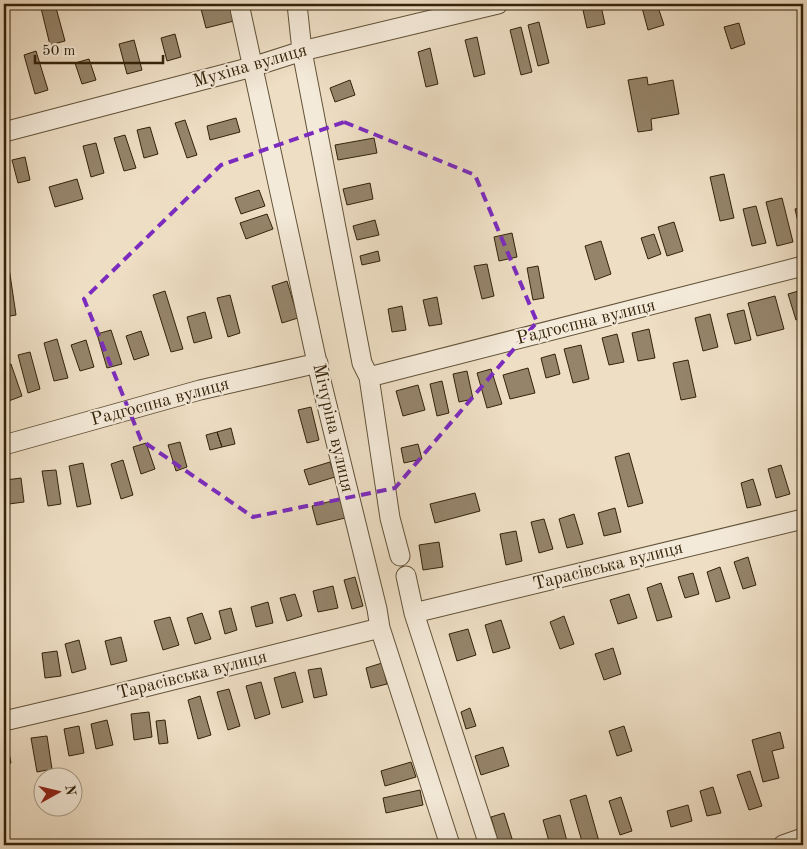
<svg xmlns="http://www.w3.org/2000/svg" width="807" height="849" font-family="'Old Standard TT',serif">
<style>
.building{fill:#95846a;stroke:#342309}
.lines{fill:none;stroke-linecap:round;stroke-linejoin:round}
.minor-casing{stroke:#625238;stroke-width:21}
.minor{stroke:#f4ead9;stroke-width:19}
.marked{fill:none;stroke:#7b2cbf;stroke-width:4;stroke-dasharray:10 6;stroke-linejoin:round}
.labels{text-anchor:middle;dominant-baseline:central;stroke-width:4;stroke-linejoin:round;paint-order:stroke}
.street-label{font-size:18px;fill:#342309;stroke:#f4ead9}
</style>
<rect width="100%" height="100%" fill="#eedec4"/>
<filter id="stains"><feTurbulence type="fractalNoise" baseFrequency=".004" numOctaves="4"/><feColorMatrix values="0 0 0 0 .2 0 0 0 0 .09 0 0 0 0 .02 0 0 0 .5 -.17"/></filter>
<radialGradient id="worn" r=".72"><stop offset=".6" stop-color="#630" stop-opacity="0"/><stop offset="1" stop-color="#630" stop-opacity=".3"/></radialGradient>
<path class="building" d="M40,4H55L65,41L50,45Z
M221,4H230L234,21L206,28L201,9Z
M641,4H657L664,25L648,30Z
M601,6L605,24L587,28L583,10Z
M539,22L549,63L538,66L528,25Z
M739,23L745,44L731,49L724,27Z
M521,27L532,72L521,75L510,30Z
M175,34L181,57L167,61L161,38Z
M477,37L485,74L474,77L465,40Z
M134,40L142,70L127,74L119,44Z
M430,48L438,84L426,87L418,52Z
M36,51L48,90L35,94L24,55Z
M89,59L96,80L82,84L75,63Z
M647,77L648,85L673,80L679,114L651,119L652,130L638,132L628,80Z
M350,80L355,95L335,102L330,88Z
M4,85L9,102L4,103Z
M236,118L240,132L210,140L207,126Z
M185,120L197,155L187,158L175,123Z
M150,127L158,154L144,158L137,130Z
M125,135L136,168L124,171L114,138Z
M374,138L377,153L338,160L335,145Z
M96,143L104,173L91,177L83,146Z
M25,157L30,180L18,183L12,160Z
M724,174L734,218L720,221L710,177Z
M77,179L83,199L55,207L49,187Z
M370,183L373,199L347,205L343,189Z
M259,190L265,206L241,214L235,198Z
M782,198L793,242L777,246L766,202Z
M756,206L766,243L752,246L743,209Z
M803,207V239H802L795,209Z
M267,214L273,229L246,239L240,223Z
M375,220L379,235L357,240L353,226Z
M674,222L683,251L667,256L658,227Z
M512,233L517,257L499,261L494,237Z
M4,234L16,315L4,317Z
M654,234L661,254L648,259L641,238Z
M601,241L611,274L595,280L585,246Z
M378,251L380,261L362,265L360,256Z
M487,264L494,296L482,299L474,266Z
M538,266L544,298L533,300L527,268Z
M287,281L298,318L282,323L272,286Z
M802,290L803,318L796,320L788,294Z
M165,291L183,349L171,352L153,295Z
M230,295L240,333L228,337L217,298Z
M775,296L784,329L757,336L748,303Z
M437,297L442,324L429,326L423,300Z
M402,306L406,330L392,332L388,309Z
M744,310L751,340L735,344L727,314Z
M205,312L212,338L194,343L187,317Z
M710,314L718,347L703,351L695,318Z
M649,329L655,358L638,361L632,333Z
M111,330L122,364L107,368L97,334Z
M141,331L149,355L134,360L126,336Z
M617,334L624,362L609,365L602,338Z
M57,339L68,378L54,381L44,343Z
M86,340L94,367L80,371L71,345Z
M581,345L589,379L573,383L564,349Z
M30,352L40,389L28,393L18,355Z
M555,354L560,374L546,378L541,358Z
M688,360L696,397L681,400L673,363Z
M11,364L22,396L6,402L4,367Z
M528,368L535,393L510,399L503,375Z
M491,369L502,404L487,408L477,373Z
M467,371L473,399L459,402L453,374Z
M442,381L449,413L437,416L430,384Z
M418,385L425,410L403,416L396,391Z
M311,407L319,440L307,443L298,410Z
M231,428L235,444L222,447L217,432Z
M217,432L222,447L210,450L206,435Z
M180,442L187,467L176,471L168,445Z
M146,443L155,469L141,474L133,447Z
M418,444L422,459L404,463L401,448Z
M629,453L643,503L628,507L615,457Z
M123,460L133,495L121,499L111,464Z
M330,462L335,477L309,485L304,470Z
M83,463L91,504L77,507L69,466Z
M781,465L790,494L776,498L768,469Z
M56,470L61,504L48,506L42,471Z
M21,478L24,502L9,504L6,480Z
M753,479L761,505L747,508L741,483Z
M475,493L480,511L435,523L430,504Z
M340,499L345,518L317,525L312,506Z
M615,508L621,532L604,536L598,513Z
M574,514L583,544L567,548L559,519Z
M544,519L553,549L539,553L531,522Z
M516,531L522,561L506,565L500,534Z
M439,542L443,567L423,570L419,545Z
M748,557L756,585L743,589L734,562Z
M720,567L730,598L716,602L707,572Z
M693,573L699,594L685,598L678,577Z
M355,577L363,606L352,609L344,580Z
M661,583L672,617L657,621L647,588Z
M333,586L338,608L318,612L313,591Z
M295,594L302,616L287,621L280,598Z
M629,594L637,618L618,624L610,600Z
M268,602L273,623L256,627L251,607Z
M231,608L237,630L225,634L219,611Z
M202,613L211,639L195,644L187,618Z
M564,616L574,644L560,649L550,622Z
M170,617L179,645L163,650L154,621Z
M501,620L510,648L493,653L485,625Z
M468,629L476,655L457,661L449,634Z
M121,637L127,661L111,665L105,641Z
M79,640L86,669L72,673L65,644Z
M613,648L621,674L604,680L595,654Z
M57,651L61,676L45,678L42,653Z
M382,663L387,684L371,688L366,668Z
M321,668L327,695L314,698L308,670Z
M295,672L303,702L282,708L274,678Z
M261,682L270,714L255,719L246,686Z
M229,689L240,726L228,730L217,692Z
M200,696L211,735L198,739L188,700Z
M470,708L476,726L466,729L461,712Z
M149,712L152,737L134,740L131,714Z
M107,720L113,745L96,749L91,724Z
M165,720L168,743L159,744L156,721Z
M79,726L84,753L69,756L64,729Z
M624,726L632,751L617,756L609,731Z
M780,732L784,748L772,751L779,778L763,782L752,740Z
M47,736L52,769L37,772L31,738Z
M503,747L509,766L481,775L475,756Z
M8,748L11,763L4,764V749Z
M411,762L416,777L385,786L381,771Z
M750,771L762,806L749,810L737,775Z
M713,787L721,813L707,816L700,791Z
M420,790L423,805L386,813L383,798Z
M586,795L600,845H583L570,800Z
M621,797L632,831L620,835L609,801Z
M688,805L692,821L671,827L667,811Z
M504,813L514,845H499L491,817Z
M560,815L568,845H550L543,820Z"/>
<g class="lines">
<defs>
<path id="minor" d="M239,4L321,381L377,609L380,628L450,845
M297,4L302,51L362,363L369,377L390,518L400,556
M4,132L252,67L302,51L498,4
M369,377L803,266
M4,445L200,390L318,363
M406,576L414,613L489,845
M414,613L803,519
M4,721L85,702L380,628
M783,845L803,838"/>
</defs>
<use href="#minor" class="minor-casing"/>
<use href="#minor" class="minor"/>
</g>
<path class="marked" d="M344,122L475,175L537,322L395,488L253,517L141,440L84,299L221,165Z"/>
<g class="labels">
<g class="street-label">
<text transform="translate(250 66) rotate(-16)">Мухіна вулиця</text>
<text transform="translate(586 322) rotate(-14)">Радгоспна вулиця</text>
<text transform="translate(160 402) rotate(-15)">Радгоспна вулиця</text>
<text transform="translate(333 428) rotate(77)">Мічуріна вулиця</text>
<text transform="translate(608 566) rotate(-14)">Тарасівська вулиця</text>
<text transform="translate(192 675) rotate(-14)">Тарасівська вулиця</text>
</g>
</g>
<rect width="807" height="849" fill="none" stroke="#eedec4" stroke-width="20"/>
<rect x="5" y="5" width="797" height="839" fill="none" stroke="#342309" stroke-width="2.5"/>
<rect x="10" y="10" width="787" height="829" fill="none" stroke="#342309"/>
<g transform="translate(58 792) rotate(82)"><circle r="24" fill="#f4ead9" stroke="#a79a86"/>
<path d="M0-4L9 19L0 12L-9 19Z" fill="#8f2418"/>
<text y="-8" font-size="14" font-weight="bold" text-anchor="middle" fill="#342309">N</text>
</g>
<path d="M35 55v8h128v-8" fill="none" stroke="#342309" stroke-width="2.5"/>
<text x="42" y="55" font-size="15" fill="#342309" stroke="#f4ead9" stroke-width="4" paint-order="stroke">50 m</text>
<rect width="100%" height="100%" filter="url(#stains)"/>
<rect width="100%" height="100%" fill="url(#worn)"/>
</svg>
